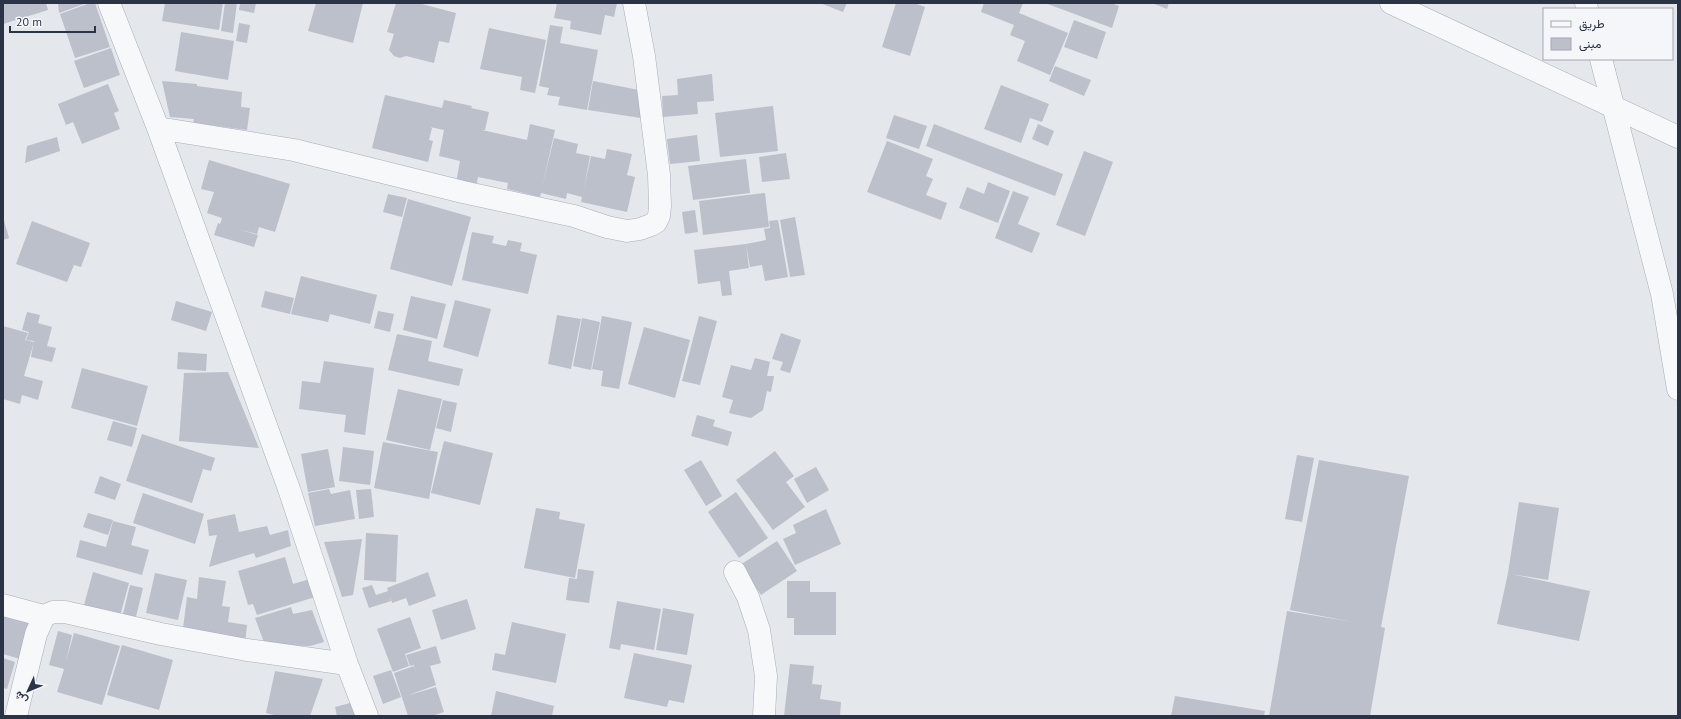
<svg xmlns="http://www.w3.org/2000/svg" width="1681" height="719" font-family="'PT Sans',Vazirmatn,sans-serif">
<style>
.building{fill:#bbc0ca}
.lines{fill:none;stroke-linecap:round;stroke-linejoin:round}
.minor-casing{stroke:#a9aeb7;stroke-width:23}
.minor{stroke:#f7f8fa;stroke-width:22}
</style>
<rect width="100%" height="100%" fill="#e4e7ec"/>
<path class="building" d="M3,3H46L48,10L3,24Z
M58,3H87L59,13Z
M90,3H95L110,47L75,58L60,14Z
M165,3H223L219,30L162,21Z
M225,3H237L233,33L221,31Z
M240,3H256L254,13L239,10Z
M316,3H363L353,43L308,31Z
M396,3H418L456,13L449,43L439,41L434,63L406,56L400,58L394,56L389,50L394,34L387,32Z
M557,3H617L614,17L605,15L601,35L570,29L571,21L554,18Z
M820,3H847L843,12Z
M896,3H914L925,7L910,56L882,47Z
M984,3H1023L1017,18L1019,13L1068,33L1050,75L1017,61L1025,41L1010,35L1014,25L981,12Z
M1045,3H1111L1119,6L1112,28Z
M1152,3H1169L1167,9Z
M1074,20L1106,32L1097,59L1064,47Z
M239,23L250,25L247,43L236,41Z
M550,25L563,27L560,43L598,50L587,110L558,105L560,97L547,95L549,88L539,86Z
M489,28L546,40L535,93L520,90L522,77L480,69Z
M181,32L234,41L228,80L175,71Z
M111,48L120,75L84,88L74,61Z
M1055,66L1091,80L1084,96L1049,81Z
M712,74L714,101L697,102L698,114L663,117L662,96L678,95L677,79Z
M162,81L197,84V86L242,92L241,107L250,108L247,130L193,123L194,119L170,117Z
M593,81L639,90L641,118L588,110Z
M108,84L119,111L114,113L120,129L82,144L73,122L66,125L58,104Z
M1001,85L1049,104L1042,122L1030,118L1021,143L984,129Z
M385,95L442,108L444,100L472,106L471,108L489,112L485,130H482L527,140L530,124L555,130L542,187L554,138L578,144L576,153L590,156L584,188L591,156L605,159L607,149L632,154L627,175L635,177L627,212L581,202L582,197L567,193L566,199L541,193L540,197L507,189L508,183L478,177L475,192L455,188L460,161L439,156L444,130L430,127L432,128L429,140L433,141L428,162L372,148Z
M773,106L778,151L720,157L715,113Z
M894,115L927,126L919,149L886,138Z
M934,124L1063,174L1055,196L926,146Z
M1038,124L1054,131L1048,146L1032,139Z
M697,135L700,161L670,164L667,139Z
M57,137L60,151L25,163L27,146Z
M887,141L933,159L926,176L933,179L926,195L947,203L941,220L867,192Z
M1084,151L1113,162L1085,236L1056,225Z
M786,153L790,179L762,182L759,157Z
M746,159L750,193L693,200L688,166Z
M209,160L290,184L275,232L259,227L257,234L238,229L258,235L254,247L214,235L218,223L220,224L222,218L207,213L214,192L201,189Z
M988,182L1010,191L998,223L959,208L967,187L984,194Z
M1013,191L1029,197L1018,224L1040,233L1032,253L995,238Z
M765,193L769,227L703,235L699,201Z
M388,194L407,198L402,217L383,212Z
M408,199L471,217L452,286L390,269Z
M695,210L698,232L685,234L682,212Z
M3,217L9,238L3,240Z
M795,217L805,275L790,277L780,220Z
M778,220L788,277L765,281L762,265L750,267L746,244L766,240L764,229L770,228L769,221Z
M32,221L90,243L81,267L74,265L67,282L16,264Z
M472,232L494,236L492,243L506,246L508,240L522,243L520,251L537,255L528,294L462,280Z
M746,244L749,268L729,271L732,295L722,296L720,281L698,284L694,250Z
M301,276L377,295L370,324L330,314L328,322L291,314Z
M265,291L294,298L290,314L261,307Z
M411,296L446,304L437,339L403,330Z
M455,300L491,309L478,357L443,347Z
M176,301L212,312L206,331L171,320Z
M378,311L394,314L390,332L374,328Z
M27,312L40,315L38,323L52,327L47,346L56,348L52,362L31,357L34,341L26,340L29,332L22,330Z
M557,315L581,319L571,369L548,364Z
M602,316L632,322L619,389L601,386L603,371L592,369Z
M699,316L717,321L700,385L682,381Z
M582,318L600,322L591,370L573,366Z
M3,326L28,333L25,340L34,342L24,376L43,381L38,400L22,395L20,404L3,399L4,370H3Z
M644,327L690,340L675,398L628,384Z
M781,333L801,340L790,373L780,370L783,362L772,359Z
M397,334L432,341L428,361L463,369L459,386L388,370Z
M178,352L207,354L206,371L177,369Z
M755,358L770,362L767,376H774L771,392L767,391L763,410L751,418L729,413L733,400L722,397L731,365L751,370Z
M324,361L374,368L365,435L344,432L346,415L299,409L302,381L320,383Z
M82,368L148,386L137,426L71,408Z
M228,372L259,448L179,441L184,373Z
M398,389L442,399L430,450L386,440Z
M443,400L457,403L451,432L436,428Z
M697,415L715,420L713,426L732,432L728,446L691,436Z
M113,421L137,428L132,447L107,440Z
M142,434L215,458L211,471L203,469L192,503L126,481Z
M444,441L493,453L480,505L431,493Z
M383,442L438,452L429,499L374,488Z
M343,447L374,451L370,485L339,481Z
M328,449L335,487L308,492L301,454Z
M775,451L794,476L786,482L805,507L773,530L736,480Z
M1297,455L1314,458L1302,522L1285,519Z
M701,460L722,496L706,506L684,470Z
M1319,460L1409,476L1381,627L1385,628L1370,716H1269L1287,611L1353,622L1290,610Z
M816,467L829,490L807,503L794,479Z
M100,476L121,484L115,500L94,493Z
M329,489L331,494L350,490L355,519L315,526L308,493Z
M371,489L374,517L359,519L356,490Z
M736,492L768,538L739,558L708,512Z
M143,493L204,514L195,544L133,523Z
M1519,502L1559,508L1548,580L1511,574L1590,591L1579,641L1497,624L1508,573Z
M536,508L560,512L559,519L585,524L575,578L524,568Z
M826,509L841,544L795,565L783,539L796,533L793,525Z
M88,513L113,520L108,535L83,527Z
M235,514L239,532L267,526L270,535L288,530L291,546L256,558L254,553L209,567L217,535L209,536L207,520Z
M113,521L136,527L131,545L149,550L142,575L76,557L80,540L106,547Z
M366,533L398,535L396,582L364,580Z
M362,539L353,595L342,597L324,542Z
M777,541L797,571L761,595L740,565Z
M285,557L293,584L310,579L315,597L257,615L253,604L248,605L238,571Z
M578,569L594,571L589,603L566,600L569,578L577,579Z
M93,572L129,583L120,616L84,605Z
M428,572L436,596L409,606L406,598L392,603L390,596L391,601L369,608L362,588L372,585L376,595L388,591L387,588Z
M155,573L187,580L178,620L146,613Z
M199,577L226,581L222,606L230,607L228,622L247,625L245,644L182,636L187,597L197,599Z
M787,581H810V592H836V635H794V618H787Z
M130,585L143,588L135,621L122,618Z
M467,599L476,629L441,640L432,610Z
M617,601L661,609L654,650L621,644L620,650L609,648Z
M291,607L293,614L312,610L324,642L310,646L265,645L255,618Z
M663,608L694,614L687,655L656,650Z
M3,616L30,623L20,659L3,654Z
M410,617L421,648L405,654L409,666L393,672L377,629Z
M512,622L566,634L556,683L492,670L495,653L505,655Z
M58,631L72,635L66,661L74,633L120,646L102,705L57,692L64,669L49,665Z
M122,645L173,660L159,710L107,695Z
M436,646L441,663L430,666L436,685L406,696L436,687L444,712L432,716H408L394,673L414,666L416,671L414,665L410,666L406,655Z
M634,653L692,665L684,703L669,700L667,707L624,698Z
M3,658L15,662L7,689L3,688Z
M790,664L814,666L812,684L822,685L820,699L841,702L840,716H784Z
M391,670L401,697L383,704L373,676Z
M275,671L323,679L310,716H278L266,713Z
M496,691L554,706L552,716H491Z
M1175,696L1265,711L1264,716H1171Z
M354,702L357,716H337L335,707Z"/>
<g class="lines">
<defs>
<path id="minor" d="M109,3L158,128L289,489L347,664L367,716
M1391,3L1678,137
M1586,3L1587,9
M1601,59L1662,294L1678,389
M158,128L294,150L463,192L574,216L607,227L627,231L640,229L651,225L656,222L659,216L660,206L659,175L644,56L634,3
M735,572L748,597L759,630L766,676L764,716
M3,605L44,616
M16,716L36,634L44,616L53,612H65L161,634L247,650L347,664"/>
</defs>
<use href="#minor" class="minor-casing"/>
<use href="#minor" class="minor"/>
</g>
<rect width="1681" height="719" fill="none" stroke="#2b3445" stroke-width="8"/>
<rect x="1543" y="8" width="130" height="52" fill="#f4f6f9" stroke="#a4a8b1"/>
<rect x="1551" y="21" width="20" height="6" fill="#f7f8fa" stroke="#a4a8b1"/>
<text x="1579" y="28" font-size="12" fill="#2b3445">طريق</text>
<rect x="1551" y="38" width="20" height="12" fill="#bbc0ca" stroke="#a4a8b1"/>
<text x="1579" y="48" font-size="12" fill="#2b3445">مبنى</text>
<g transform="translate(28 691) rotate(226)" stroke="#f4f6f9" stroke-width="3" paint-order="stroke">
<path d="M0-3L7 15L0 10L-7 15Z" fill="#2b3445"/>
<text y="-6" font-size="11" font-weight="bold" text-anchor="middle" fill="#2b3445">ش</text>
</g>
<path d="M10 26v6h85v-6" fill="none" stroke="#2b3445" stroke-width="2"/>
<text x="16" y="26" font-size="12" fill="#2b3445" stroke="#f4f6f9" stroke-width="3" paint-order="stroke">20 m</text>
</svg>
